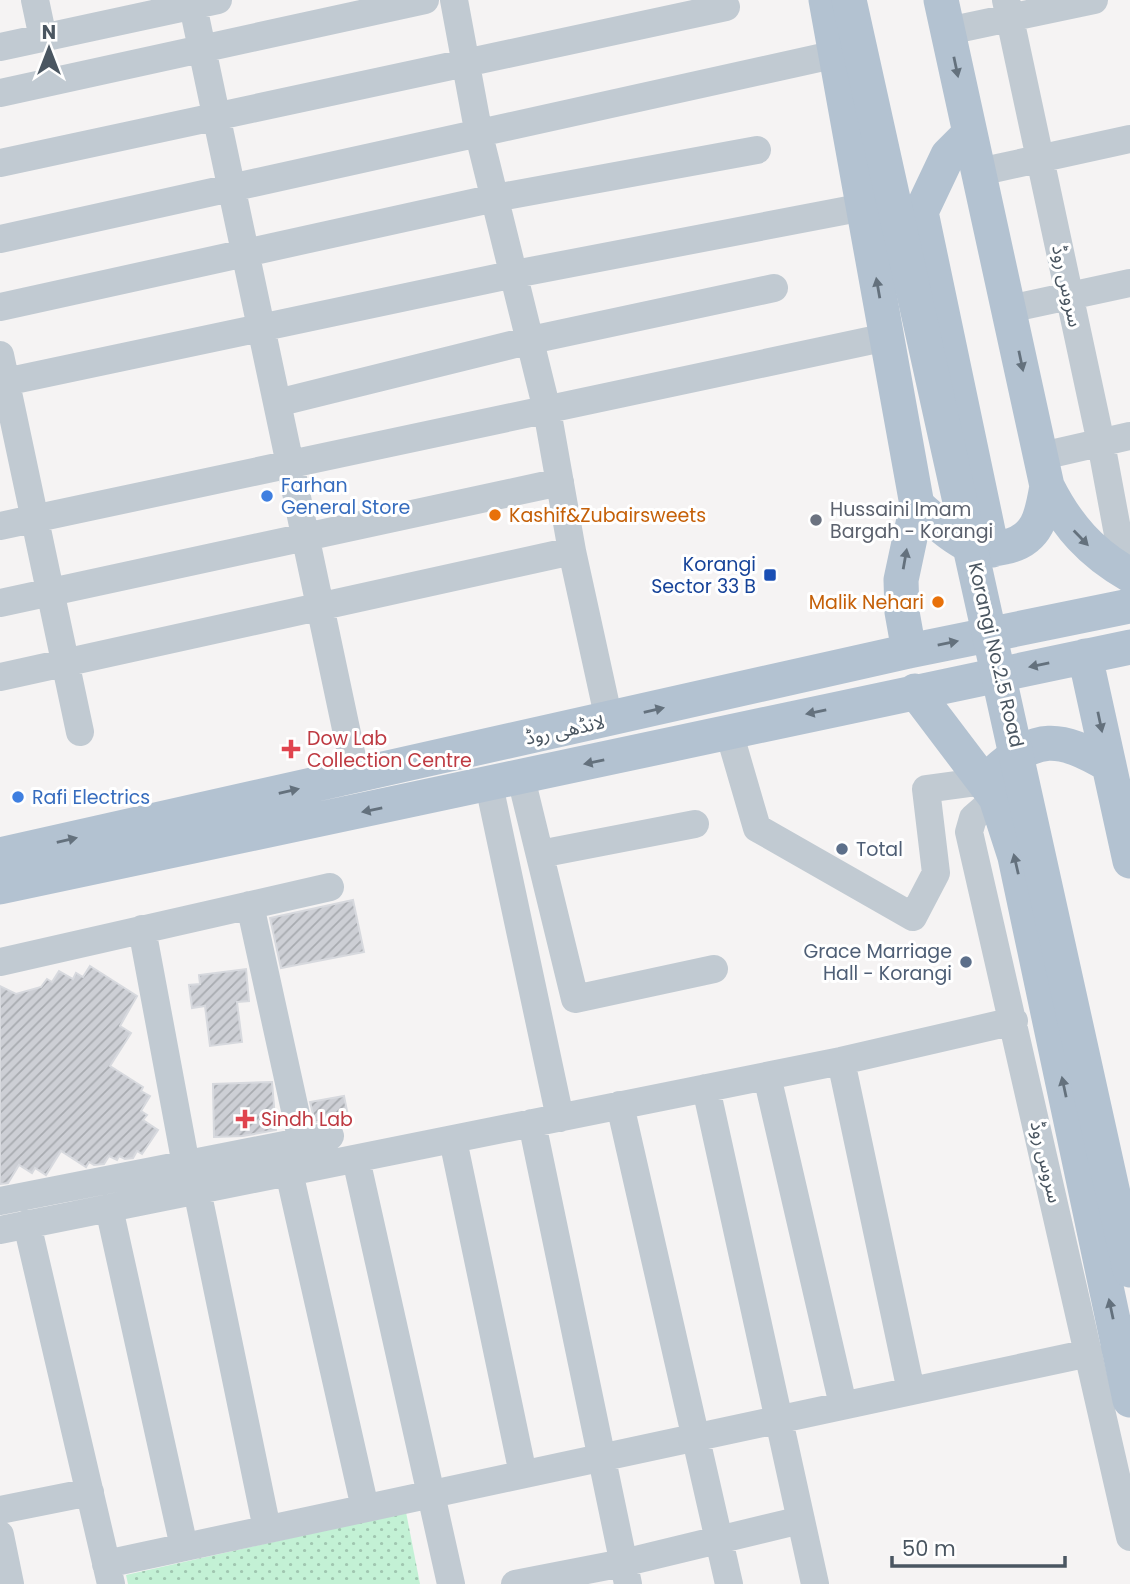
<svg xmlns="http://www.w3.org/2000/svg" width="1130" height="1584" font-family="Poppins,'Noto Sans Arabic',sans-serif">
<style>
.grass{fill:url(#grass-dots)}
.building{fill:url(#building-hatch);stroke:#d7d9de;stroke-width:2}
.lines{fill:none;stroke-linecap:round;stroke-linejoin:round}
.minor{stroke:#c1cad2;stroke-width:28}
.major{stroke:#b3c2d1;stroke-width:35}
.major-bridge{stroke:#b3c2d1;stroke-width:35}
.oneway{fill:#64717d}
.shop-dot{fill:#3f7fe0;stroke:#fff;stroke-width:2.5}
.food-dot{fill:#e8710a;stroke:#fff;stroke-width:2.5}
.worship-dot{fill:#6b7280;stroke:#fff;stroke-width:2.5}
.transit-dot{fill:#1a4fb4;stroke:#fff;stroke-width:2.5}
.health-dot{fill:#e0444e;stroke:#fff;stroke-width:2.5}
.service-dot{fill:#5c6f8a;stroke:#fff;stroke-width:2.5}
.labels{text-anchor:middle;dominant-baseline:central;stroke-width:6;stroke-linejoin:round;paint-order:stroke}
.street-label{font-size:19px;fill:#4a5661;stroke:#fff}
.shop-label{font-size:19px;fill:#366cbe;stroke:#fff;text-anchor:start}
.worship-label{font-size:19px;fill:#5b616d;stroke:#fff;text-anchor:start}
.food-label{font-size:19px;fill:#c56008;stroke:#fff;text-anchor:start}
.transit-label{font-size:19px;fill:#164399;stroke:#fff;text-anchor:end}
.health-label{font-size:19px;fill:#be3a42;stroke:#fff;text-anchor:start}
.service-label{font-size:19px;fill:#4e5e75;stroke:#fff;text-anchor:start}
</style>
<defs>
<pattern id="grass-dots" width="8" height="8" patternUnits="userSpaceOnUse" patternTransform="scale(1.75)"><rect width="8" height="8" fill="#c3f1d5"/><path d="M2 2h.1M6 6h.1" fill="none" stroke="#a0c6b0" stroke-width="1.8" stroke-linecap="round"/></pattern>
<pattern id="building-hatch" width="6" height="6" patternUnits="userSpaceOnUse" patternTransform="scale(1.75)"><rect width="6" height="6" fill="#cdcfd5"/><path d="M-1 1l2-2M0 6l6-6M5 7l2-2" fill="none" stroke="#a8abb0"/></pattern>
</defs>
<rect width="100%" height="100%" fill="#f5f3f3"/>
<path class="grass" d="M406,1512L420,1584H128L126,1575Z"/>
<path class="building" d="M353,900L364,952L281,968L270,918Z
M90,966L137,996L120,1026L131,1033L110,1066L143,1087L141,1091L150,1096L141,1111L147,1115L143,1120L158,1130L142,1154L137,1151L133,1158L125,1159L119,1156L117,1160L109,1156L104,1164L94,1165L89,1162L86,1167L61,1151L46,1175L35,1168L32,1173L19,1165L8,1183L0,1184V986L16,994L41,987L47,979L52,982L59,971L73,979L76,973L83,977Z
M246,969L249,1001L237,1002L242,1042L210,1046L205,1006L192,1008L189,985L200,984L199,975Z
M272,1082L276,1130L243,1136L214,1137L213,1084Z
M344,1096L349,1121L315,1122L310,1102Z"/>
<g class="lines">
<path class="minor" d="M35,0L43,38
M454,0L479,135L547,410L572,551
M1006,0L1101,443L1125,572
M193,6L356,776
M948,31L1094,0
M0,47L218,0
M0,93L425,0
M0,163L726,7
M979,172L1130,139
M0,239L837,54
M0,307L495,198L757,150
M1009,309L1130,283
M0,355L80,732
M0,383L515,274L864,207
M277,403L531,340L774,288
M1042,456L1130,436
M0,526L887,337
M0,603L560,482
M0,677L572,551L609,720
M729,732L757,828L913,917L936,873L926,789L985,781
M521,778L575,999L714,969
M489,785L560,1118
M996,798L973,818L969,832L1130,1537
M540,854L695,824
M250,905L302,1142
M142,929L186,1165
M0,962L330,887
M841,1061L911,1391
M767,1076L843,1405
M706,1088L815,1584
M620,1105L729,1584
M532,1123L628,1584
M453,1140L523,1474
M356,1159L451,1584
M289,1172L365,1508
M197,1190L267,1529
M0,1201L330,1136
M109,1208L184,1547
M27,1224L111,1584
M0,1230L841,1061L1014,1021
M0,1510L90,1492
M0,1535L10,1584
M106,1564L1089,1353
M515,1584L623,1563L801,1520"/>
<path class="major" d="M826,0L917,505L901,580L902,612L909,651
M941,0L1047,486C1067,526 1091,553 1130,575
M970,133L948,155L921,212L992,550
M917,505C943,528 967,556 1005,547C1038,540 1042,516 1047,486
M1085,656L1130,861
M915,691L996,798L1015,857L1130,1400
M993,774C1037,733 1059,736 1109,765
M0,855L909,651L1130,606
M0,887L1130,647"/>
<path class="major-bridge" d="M849,0L1130,1270"/>
</g>
<defs><path id="oneway-solid" d="M-6-.8H1V-3.2L6.5 0L1 3.2V.8H-6Z" transform="scale(1.75)"/></defs>
<g class="oneway">
<use href="#oneway-solid" transform="translate(956 67) rotate(78)"/>
<use href="#oneway-solid" transform="translate(878 288) rotate(-100)"/>
<use href="#oneway-solid" transform="translate(1021 361) rotate(78)"/>
<use href="#oneway-solid" transform="translate(1081 538) rotate(46)"/>
<use href="#oneway-solid" transform="translate(905 559) rotate(-80)"/>
<use href="#oneway-solid" transform="translate(948 643) rotate(-11)"/>
<use href="#oneway-solid" transform="translate(1039 665) rotate(168)"/>
<use href="#oneway-solid" transform="translate(654 710) rotate(-13)"/>
<use href="#oneway-solid" transform="translate(816 712) rotate(168)"/>
<use href="#oneway-solid" transform="translate(1100 722) rotate(78)"/>
<use href="#oneway-solid" transform="translate(594 762) rotate(168)"/>
<use href="#oneway-solid" transform="translate(289 791) rotate(-13)"/>
<use href="#oneway-solid" transform="translate(372 810) rotate(168)"/>
<use href="#oneway-solid" transform="translate(67 840) rotate(-13)"/>
<use href="#oneway-solid" transform="translate(1016 864) rotate(-103)"/>
<use href="#oneway-solid" transform="translate(1064 1087) rotate(-102)"/>
<use href="#oneway-solid" transform="translate(1111 1309) rotate(-102)"/>
</g>
<g class="shop-dot">
<circle cx="267" cy="496" r="7"/>
<circle cx="18" cy="797" r="7"/>
</g>
<g class="food-dot">
<circle cx="495" cy="515" r="7"/>
<circle cx="938" cy="602" r="7"/>
</g>
<circle class="worship-dot" cx="816" cy="520" r="7"/>
<rect class="transit-dot" x="763" y="568" width="14" height="14" rx="3.5"/>
<g class="health-dot">
<path d="M287.5 738.5h7v7h7v7h-7v7h-7v-7h-7v-7h7z"/>
<path d="M241.5 1108.5h7v7h7v7h-7v7h-7v-7h-7v-7h7z"/>
</g>
<g class="service-dot">
<circle cx="842" cy="849" r="7"/>
<circle cx="966" cy="962" r="7"/>
</g>
<g class="labels">
<g class="street-label">
<text transform="translate(1067 286) rotate(78)">سروس روڈ</text>
<text transform="translate(996 655) rotate(77)">Korangi No.2.5 Road</text>
<text transform="translate(565 730) rotate(-12)">لانڈھی روڈ</text>
<text transform="translate(1046 1162) rotate(77)">سروس روڈ</text>
</g>
<g class="shop-label">
<text x="281" y="485">Farhan<tspan x="281" dy="22">General Store</tspan></text>
<text x="32" y="797">Rafi Electrics</text>
</g>
<g class="worship-label">
<text x="830" y="509">Hussaini Imam<tspan x="830" dy="22">Bargah - Korangi</tspan></text>
</g>
<g class="food-label">
<text x="509" y="515">Kashif&amp;Zubairsweets</text>
<text x="924" y="602" text-anchor="end">Malik Nehari</text>
</g>
<g class="transit-label">
<text x="756" y="564">Korangi<tspan x="756" dy="22">Sector 33 B</tspan></text>
</g>
<g class="health-label">
<text x="307" y="738">Dow Lab<tspan x="307" dy="22">Collection Centre</tspan></text>
<text x="261" y="1119">Sindh Lab</text>
</g>
<g class="service-label">
<text x="856" y="849">Total</text>
<text x="952" y="951" text-anchor="end">Grace Marriage<tspan x="952" dy="22">Hall - Korangi</tspan></text>
</g>
</g>
<g transform="translate(49 49)" stroke="#ffffff" stroke-width="5" paint-order="stroke">
<path d="M0-5L12 26L0 18L-12 26Z" fill="#4a5661"/>
<text y="-10" font-size="19" font-weight="bold" text-anchor="middle" fill="#4a5661">N</text>
</g>
<path d="M892 1556v10h173v-10" fill="none" stroke="#4a5661" stroke-width="3.5"/>
<text x="902" y="1556" font-size="21" fill="#4a5661" stroke="#ffffff" stroke-width="5" paint-order="stroke">50 m</text>
</svg>
